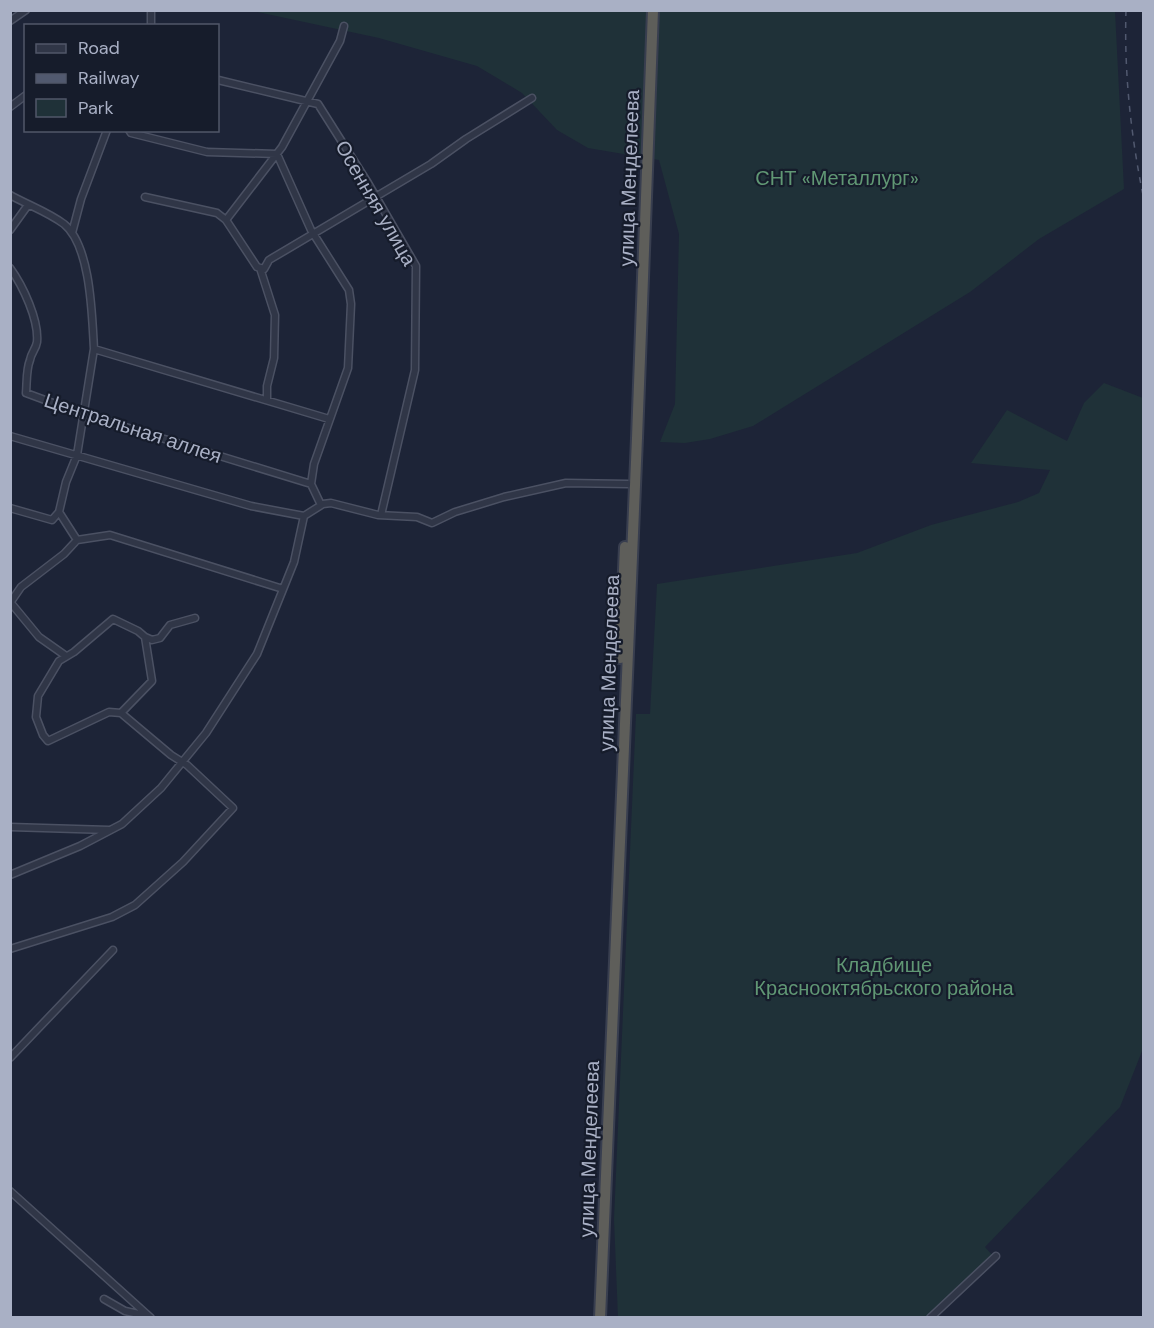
<svg xmlns="http://www.w3.org/2000/svg" width="1154" height="1328" font-family="'DM Sans',sans-serif">
<style>
.green{fill:#1f3138}
.lines{fill:none;stroke-linecap:round;stroke-linejoin:round}
.minor-casing{stroke:#4b5163;stroke-width:9}
.trunk-casing{stroke:#383e4f;stroke-width:14}
.minor{stroke:#303647;stroke-width:6}
.trunk{stroke:#5e5e5a;stroke-width:10}
.rail{stroke:#51596f;stroke-width:1.5;stroke-dasharray:6 6;stroke-linecap:butt}
.labels{text-anchor:middle;dominant-baseline:central;stroke-width:4.5;stroke-linejoin:round;paint-order:stroke}
.street-label{font-size:20px;fill:#a9b0c5;stroke:#161c2b}
.park-label{font-size:20px;fill:#609774;stroke:#161c2b}
</style>
<rect width="100%" height="100%" fill="#1d2437"/>
<path class="green" d="M253,11H1115L1124,189L1039,239L970,292L753,426L710,439L685,443L660,442L675,404L679,234L659,160L588,148L557,130L522,93L477,66L379,38Z
M1104,383L1143,398L1144,1046L1120,1107L985,1247L993,1256L926,1317L618,1318L614,1219L636,714H650L657,584L857,553L931,525L1018,502L1039,493L1050,470L971,463L1007,410L1067,441L1084,403Z"/>
<g class="lines">
<defs>
<path id="minor" d="M10,21L26,10
M151,26V10
M218,80L318,104L368,183L416,266L415,370L381,515
M10,107L26,95
M129,130L131,133L207,152L277,154L311,230L349,290L351,304L348,368L314,464L311,484
M10,195C28,205 48,212 64,224C91,246 92,316 94,349L329,419
M145,197L217,213L226,220L257,267L264,269L269,260L431,164L466,139L532,98
M226,220L282,147L340,41L344,26
M10,230L28,205
M72,233L81,199L107,130
M10,268C23,286 39,320 37,342C36,349 31,353 30,360C26,370 27,382 26,393L80,413L311,484L321,505
M260,268L275,315L274,358L267,386V400
M10,436L251,506L304,516L323,504L331,503L378,515L417,517L432,523L455,512L504,497L566,483L628,484
M10,508L52,520L59,512L77,540
M59,512L66,482L77,455L94,349
M10,603L21,587L64,554L77,540L110,535L283,589
M11,603L39,637L66,656
M113,619L138,631L145,637L152,681L121,713L109,712L48,741L43,735L36,717L38,696L59,661L74,652Z
M145,637L152,640L160,638L170,625L195,618
M10,827L109,830
M10,875L80,846L122,824L161,788L206,733L257,654L294,562L304,516
M10,949L112,917L135,905L183,862L233,808L187,765L171,755L121,713
M10,1058L113,950
M10,1191L151,1318
M104,1299L125,1311L148,1316
M930,1318L996,1256"/>
<path id="trunk" d="M620,658L625,547
M600,1318L637,438L653,10"/>
</defs>
<use href="#minor" class="minor-casing"/>
<use href="#trunk" class="trunk-casing"/>
<use href="#minor" class="minor"/>
<use href="#trunk" class="trunk"/>
<path class="rail" d="M1126,10C1124,74 1131,137 1144,200"/>
</g>
<g class="labels">
<g class="street-label">
<text transform="translate(629 178) rotate(-88)">улица Менделеева</text>
<text transform="translate(376 203) rotate(60)">Осенняя улица</text>
<text transform="translate(133 428) rotate(18)">Центральная аллея</text>
<text transform="translate(609 663) rotate(-88)">улица Менделеева</text>
<text transform="translate(589 1149) rotate(-88)">улица Менделеева</text>
</g>
<g class="park-label">
<text x="837" y="178">СНТ «Металлург»</text>
<text x="884" y="965">Кладбище<tspan x="884" dy="23">Краснооктябрьского района</tspan></text>
</g>
</g>
<rect width="1154" height="1328" fill="none" stroke="#a9b0c5" stroke-width="24"/>
<rect x="24" y="24" width="195" height="108" fill="#161c2b" stroke="#515769" stroke-width="1.5"/>
<rect x="36" y="44" width="30" height="9" fill="#303647" stroke="#515769" stroke-width="1.5"/>
<text x="78" y="54" font-size="18" fill="#a9b0c5">Road</text>
<rect x="36" y="74" width="30" height="9" fill="#51596f" stroke="#515769" stroke-width="1.5"/>
<text x="78" y="84" font-size="18" fill="#a9b0c5">Railway</text>
<rect x="36" y="99" width="30" height="18" fill="#1f3138" stroke="#515769" stroke-width="1.5"/>
<text x="78" y="114" font-size="18" fill="#a9b0c5">Park</text>
</svg>
